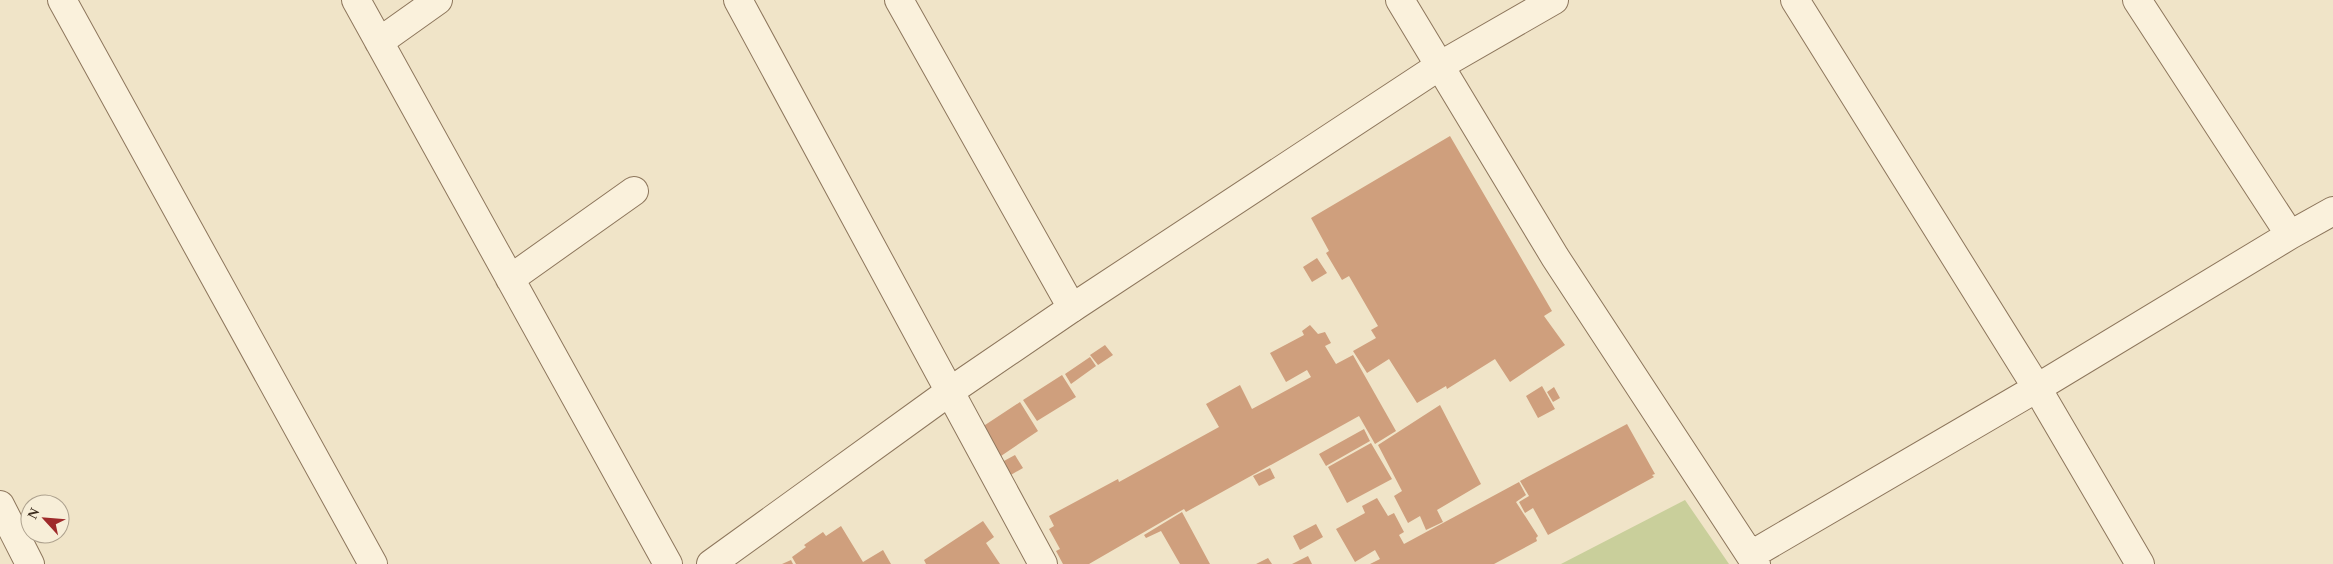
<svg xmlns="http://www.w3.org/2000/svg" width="2333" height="564" font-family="Georgia,serif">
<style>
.green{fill:#c9cf9b}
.building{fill:#cf9f7d}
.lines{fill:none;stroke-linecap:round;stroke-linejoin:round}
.minor-casing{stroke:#8d765c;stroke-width:30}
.tertiary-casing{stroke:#8d765c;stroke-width:30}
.minor{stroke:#faf1dc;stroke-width:28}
.tertiary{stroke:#faf1dc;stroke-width:28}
</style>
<rect width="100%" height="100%" fill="#f0e4c8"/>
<path class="green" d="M1685,500L1729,564H1561Z"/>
<path class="building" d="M1450,136L1552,311L1544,316L1565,345L1510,382L1495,359L1447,389L1446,386L1417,403L1389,359L1367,373L1353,351L1376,338L1371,330L1378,326L1349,276L1342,280L1326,253L1329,251L1311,218Z
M1317,258L1327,273L1312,282L1303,267Z
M1310,325L1318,334L1325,332L1331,343L1325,346L1336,364L1353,355L1396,431L1375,444L1359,416L1186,512L1184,509L1089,564H1063L1056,551L1060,549L1049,529L1054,526L1049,516L1118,479L1119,482L1219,427L1206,404L1240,385L1252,409L1311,377L1307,370L1286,382L1270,353L1304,335L1302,331Z
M1105,345L1113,355L1098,365L1090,355Z
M1090,357L1096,366L1071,384L1065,374Z
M1062,375L1076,397L1037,421L1023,400Z
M1542,386L1555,409L1538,418L1526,396Z
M1554,387L1560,398L1553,402L1547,392Z
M1020,402L1038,431L1001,456L982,427Z
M1440,405L1481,484L1437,510L1443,522L1426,530L1420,516L1408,523L1394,496L1402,491L1378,445Z
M1627,424L1655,474L1652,475L1654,477L1548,535L1533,508L1525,513L1519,502L1529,496L1520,481Z
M1364,429L1370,441L1326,466L1319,454Z
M1371,443L1392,479L1347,503L1328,467Z
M1015,455L1023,468L1009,476L1002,462Z
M1270,468L1275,478L1259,486L1253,476Z
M1519,482L1526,495L1516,502L1538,536L1536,538L1537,541L1494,564H1370L1380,559L1375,550L1355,562L1336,529L1365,513L1362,506L1377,498L1388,516L1394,513L1404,532L1399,535L1404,544Z
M1182,512L1210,564H1180L1161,531L1146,538L1144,535Z
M983,521L994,537L986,543L1000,564H926L924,560Z
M1316,524L1323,537L1300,550L1293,536Z
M841,526L863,562L883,550L891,564H796L792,557L806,547L804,545L823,532L826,536Z
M1308,556L1312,564H1292Z
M1268,558L1272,564H1256Z
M791,560L793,564H782Z"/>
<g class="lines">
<defs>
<path id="minor" d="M62,0L373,564
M356,0L668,564
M738,0L1043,564
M899,0L1072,308
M1400,0L1555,257L1756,564
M1795,0L2037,388L2140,564
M2137,0L2290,235
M379,42L438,0
M510,279L634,191
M0,505L30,564
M1751,555L2037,388L2290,235L2333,211"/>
<path id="tertiary" d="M711,564L949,392L1072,308L1441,65L1554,0"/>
</defs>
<use href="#minor" class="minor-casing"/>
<use href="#tertiary" class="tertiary-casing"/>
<use href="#minor" class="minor"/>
<use href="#tertiary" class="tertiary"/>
</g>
<g transform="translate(45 519) rotate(296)"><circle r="24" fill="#f7eed8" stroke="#ada18e"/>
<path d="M0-4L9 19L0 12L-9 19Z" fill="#9e2a2b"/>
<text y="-8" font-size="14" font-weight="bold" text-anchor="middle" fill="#3d2e20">N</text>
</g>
</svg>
